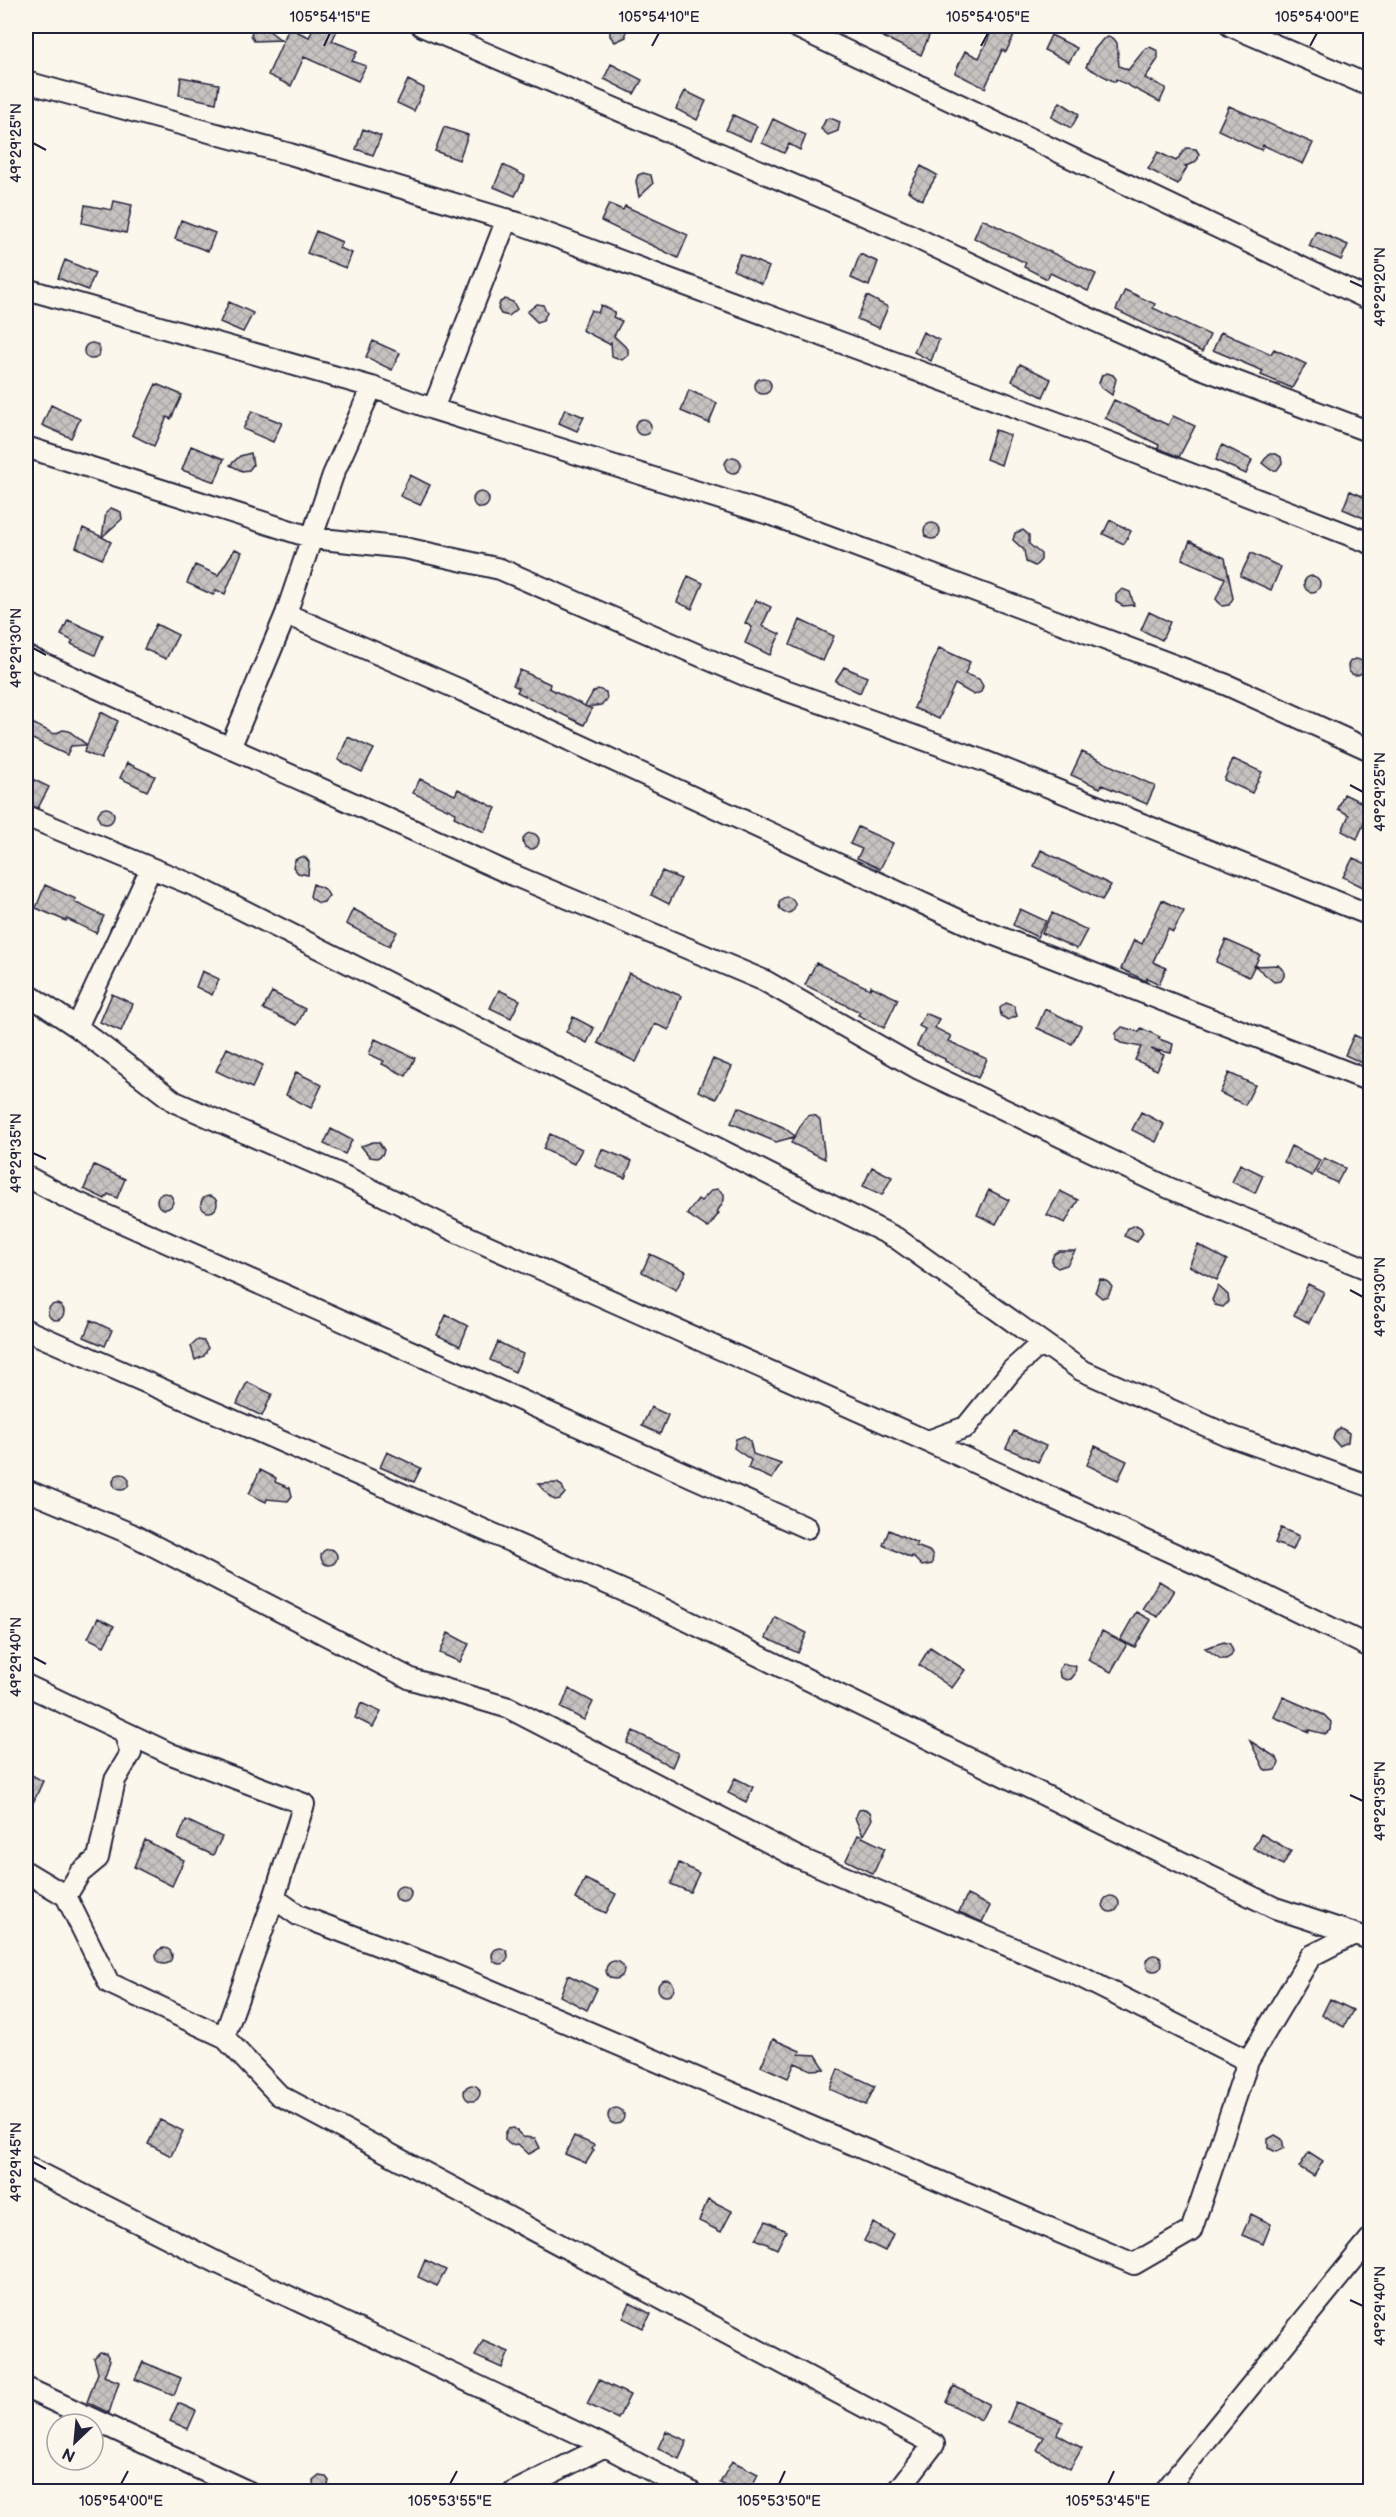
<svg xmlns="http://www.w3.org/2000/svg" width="1396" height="2517" font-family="'Balsamiq Sans',sans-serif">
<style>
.building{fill:url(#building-cross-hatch);stroke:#22223b;stroke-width:1.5}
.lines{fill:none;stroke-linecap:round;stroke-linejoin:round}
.minor-casing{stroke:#22223b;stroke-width:24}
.minor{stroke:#fbf7ec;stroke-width:20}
.ticks{fill:none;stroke:#22223b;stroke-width:2}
.neatline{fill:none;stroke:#22223b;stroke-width:2}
.ticks-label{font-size:15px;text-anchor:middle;fill:#22223b}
</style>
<defs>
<pattern id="building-cross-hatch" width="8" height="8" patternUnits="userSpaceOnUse" patternTransform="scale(1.5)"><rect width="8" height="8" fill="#c6c2c0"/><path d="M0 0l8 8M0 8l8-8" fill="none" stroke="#aaa6a6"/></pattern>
</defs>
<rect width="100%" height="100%" fill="#fbf7ec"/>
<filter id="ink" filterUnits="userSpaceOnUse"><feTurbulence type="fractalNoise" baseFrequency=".0167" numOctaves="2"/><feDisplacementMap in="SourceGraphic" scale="12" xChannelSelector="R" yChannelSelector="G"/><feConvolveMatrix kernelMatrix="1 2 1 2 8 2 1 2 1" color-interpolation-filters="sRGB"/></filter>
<g filter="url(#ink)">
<path class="building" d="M258,26L264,27L281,40L254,41L251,35L252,31Z
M315,26H339L332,41L358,51L352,61L366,66L358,81L304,57L291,86L268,75L289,28L309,37Z
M610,26H626V37L615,42L610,36Z
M860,26H907L929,36L921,55Z
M994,26L1014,35L1006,52L1002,50L985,88L955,73L965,51L979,58Z
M1051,35L1077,48L1069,62L1044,50Z
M1108,37L1114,39L1117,43L1119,66L1128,70L1145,49L1150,47L1158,51V59L1145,78L1166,88L1160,102L1116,79L1115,82L1086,67L1094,50L1103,39Z
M611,64L642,80L634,94L604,79Z
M181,77L219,84L216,103L179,95Z
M408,80L424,88L414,111L397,103Z
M685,91L706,101L697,120L676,109Z
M1060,102L1079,114L1071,128L1051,117Z
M1229,106L1313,143L1303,164L1263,145L1261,150L1218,130Z
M733,115L757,126L750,141L726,130Z
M830,118L840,122L838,131L828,135L821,129L826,119Z
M773,119L806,135L800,150L789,144L784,153L762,143Z
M444,127L468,135L459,160L435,151Z
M363,129L381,136L373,155L356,149Z
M1186,148L1196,149L1199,154L1198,159L1194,163L1185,166L1187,167L1178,184L1148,169L1158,152L1176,161Z
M503,165L525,176L515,196L494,187Z
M921,166L937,175L922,200L908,191Z
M643,173L651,175L653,184L639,197L636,181L638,175Z
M114,201L132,205L126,233L82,223L85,205L112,210Z
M609,204L623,210L625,206L688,235L678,258L601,221Z
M982,219L1096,274L1088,291L1050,273L1047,279L1024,267L1026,263L974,238Z
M181,220L215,233L208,251L175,239Z
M316,231L342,242L339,248L352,253L346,268L307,253Z
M1316,231L1348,245L1341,260L1309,246Z
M740,254L769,267L762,284L733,270Z
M860,254L878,262L869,286L851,278Z
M65,260L95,273L88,290L58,278Z
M1125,290L1155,304L1153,308L1210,335L1202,352L1116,310Z
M867,296L888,307L879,328L857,319Z
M505,299L513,302L517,309L509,316L501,314L498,309L500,302Z
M229,302L253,313L243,332L220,322Z
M537,304L543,305L547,313L543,320L537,322L527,312Z
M601,305L615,312L613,317L622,321L614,336L628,349V355L622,360L612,356L611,342L609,344L582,330L591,310L598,313Z
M923,332L939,340L931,361L914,352Z
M1221,332L1271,354L1274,349L1306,364L1292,388L1261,375L1263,371L1213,350Z
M373,341L400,353L392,370L366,357Z
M84 351a8 8 0 1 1 16 0a8 8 0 1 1-16 0Z
M1020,364L1051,379L1043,397L1012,381Z
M1107,373L1113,375L1116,379L1112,395L1101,387L1099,383L1102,375Z
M755 386a8 8 0 1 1 16 0a8 8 0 1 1-16 0Z
M156,384L182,395L171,419L167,417L154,446L132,435Z
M689,390L717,403L709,423L681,411Z
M1114,400L1168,425L1173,416L1195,426L1179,457L1158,448L1159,445L1105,418Z
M51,405L80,419L71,438L42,425Z
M565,409L584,417L577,431L559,423Z
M252,411L282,423L273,442L243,429Z
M635 427a8 8 0 1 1 16 0a8 8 0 1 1-16 0Z
M995,430L1010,435L1001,465L986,459Z
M1222,445L1252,460L1246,474L1216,460Z
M191,446L224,459L215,482L182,470Z
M251,453L253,465L249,470L242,471L230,465L240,456Z
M1269,454H1276L1281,457L1282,463L1277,470H1271L1262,463Z
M725 465a8 8 0 1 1 16 0a8 8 0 1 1-16 0Z
M410,475L430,485L420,505L400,496Z
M1350,491L1371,500V521L1343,509Z
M473 500a8 8 0 1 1 16 0a8 8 0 1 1-16 0Z
M111,508L121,512L122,519L102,537L111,542L102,559L76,547L83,528L102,537L106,513Z
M1110,520L1131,531L1124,544L1103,534Z
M924 531a8 8 0 1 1 16 0a8 8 0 1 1-16 0Z
M1023,530L1029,535V544L1041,554V560L1035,566L1026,562L1024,550L1013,540L1015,533Z
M1190,541L1225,558L1233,598L1229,605L1222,606L1216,599L1225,578L1182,559Z
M235,549L242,552L225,594L216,590L213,595L187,583L195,565L218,575Z
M1251,553L1281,567L1271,590L1240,576Z
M1304 584a8 8 0 1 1 16 0a8 8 0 1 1-16 0Z
M688,576L703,583L692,609L677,602Z
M1122,589L1130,592L1134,605L1123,606L1116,602V595Z
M756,600L771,607L762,626L780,634L770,655L745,643L752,627L745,623Z
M1149,612L1170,622L1162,640L1141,630Z
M68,620L103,636L95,655L71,644L73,641L61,635Z
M800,620L834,636L823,661L790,645Z
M156,624L178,635L166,659L144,649Z
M939,648L970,662L965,674L979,679L983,686L981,692L974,695L955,684L939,719L914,708Z
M1348 667a8 8 0 1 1 16 0a8 8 0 1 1-16 0Z
M844,667L867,677L860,693L835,681Z
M520,670L550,684L549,688L585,706L593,692L598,689L606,692L607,700L601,705L587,707L592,709L584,725L517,692L519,688L513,685Z
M101,712L118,721L101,759L84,752Z
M26,720L54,734L63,730L69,731L87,745L71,746L67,755L26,736Z
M348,737L374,749L362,772L338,760Z
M1082,752L1155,786L1147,804L1102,785L1100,788L1071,775Z
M1233,759L1262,772L1252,793L1224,780Z
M127,763L155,776L147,791L120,778Z
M26,776L49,787L38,808L26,804Z
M420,779L455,795L458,789L496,808L484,832L454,817L456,813L413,793Z
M1344,794L1371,807L1357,839L1342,831L1349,815L1338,809Z
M98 816a8 8 0 1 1 16 0a8 8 0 1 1-16 0Z
M858,827L893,843L880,869L857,858L862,849L850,844Z
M523 841a8 8 0 1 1 16 0a8 8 0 1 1-16 0Z
M1041,850L1111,885L1102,900L1034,866Z
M300,857H305L309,862L308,875L298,873L293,867L295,860Z
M1353,858L1371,866V891L1343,877Z
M662,871L681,879L669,904L651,895Z
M313,884L325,889L329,896L324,902L319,903L312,899L310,896Z
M45,885L76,899L74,902L104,916L96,933L67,919L66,921L36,908Z
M779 905a8 8 0 1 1 16 0a8 8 0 1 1-16 0Z
M1162,900L1184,911L1173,932L1168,929L1153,962L1166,968L1159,984L1147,978L1146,981L1121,969L1134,940L1142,944Z
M353,909L397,932L389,946L346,924Z
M1020,909L1046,921L1037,937L1013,925Z
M1052,913L1087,930L1077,949L1042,933Z
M1226,940L1260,955L1249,977L1216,962Z
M816,963L870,989L871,986L898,999L884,1028L858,1015L860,1012L805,985Z
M1278,965L1284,971V976L1281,981L1274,982L1255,966Z
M202,971L219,979L212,995L196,987Z
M629,973L681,996L669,1030L655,1024L636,1062L598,1043Z
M499,990L520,1000L511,1018L490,1008Z
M272,992L305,1009L297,1025L263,1009Z
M112,994L133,1004L121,1031L100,1022Z
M1006,1003L1014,1006L1017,1016L1008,1020L1001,1016L1000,1008Z
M1045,1009L1081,1026L1072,1044L1037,1028Z
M925,1013L939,1019L935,1028L951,1036L948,1041L987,1059L978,1078L945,1061V1059L917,1046L925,1029L919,1026Z
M573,1017L594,1028L587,1043L566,1032Z
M1122,1027L1139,1032L1141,1028L1160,1037L1159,1039L1173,1044L1171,1053L1151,1049L1164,1055L1157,1070L1135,1060L1141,1047L1121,1043L1116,1040V1033Z
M1354,1035L1371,1043V1067L1345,1055Z
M375,1039L415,1058L406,1076L382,1064L384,1061L369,1054Z
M227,1048L263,1065L252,1088L216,1071Z
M713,1059L732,1067L716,1099L698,1091Z
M296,1072L322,1085L311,1108L286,1095Z
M1229,1073L1255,1085L1245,1105L1220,1093Z
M738,1107L783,1127L795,1136L805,1118L810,1115L816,1116L820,1120L825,1159L791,1143L794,1137L776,1142L731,1123Z
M1141,1112L1164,1124L1156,1142L1132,1130Z
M331,1129L352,1140L345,1154L324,1144Z
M550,1134L582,1149L574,1164L543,1149Z
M373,1142H379L384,1150L382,1155L377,1158L370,1157L361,1146Z
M1291,1146L1320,1160L1312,1176L1284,1162Z
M602,1149L632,1161L625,1178L595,1166Z
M1324,1158L1345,1168L1337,1183L1317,1173Z
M1240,1164L1263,1175L1255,1193L1232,1182Z
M94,1165L125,1179L117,1198L108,1194L105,1199L84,1189Z
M872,1167L892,1177L882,1195L863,1186Z
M718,1189L724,1194V1200L717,1212L719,1213L708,1228L687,1214L698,1199L701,1201L712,1190Z
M989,1190L1009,1200L996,1224L977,1215Z
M1060,1191L1078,1200L1065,1223L1047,1215Z
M157 1201a8 8 0 1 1 16 0a8 8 0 1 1-16 0Z
M201 1204a8 8 0 1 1 16 0a8 8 0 1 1-16 0Z
M1136,1225L1141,1228L1143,1233L1137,1242L1124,1236L1128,1228Z
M1198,1245L1227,1260L1217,1280L1189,1266Z
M1059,1251H1075L1067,1265L1058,1268L1052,1264V1259L1054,1254Z
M650,1254L686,1271L676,1290L642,1272Z
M1100,1279L1108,1282L1112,1287L1108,1296L1102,1298L1095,1292Z
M1308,1284L1324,1292L1309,1323L1294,1315Z
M1218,1286L1228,1295L1229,1301L1223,1307L1215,1305L1212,1300Z
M48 1312a8 8 0 1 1 16 0a8 8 0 1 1-16 0Z
M446,1315L468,1326L460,1346L437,1335Z
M91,1320L112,1330L105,1346L84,1337Z
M198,1340L204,1341L208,1348L204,1356L195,1360L191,1346Z
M498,1342L523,1354L515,1372L490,1360Z
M247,1382L272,1394L262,1416L237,1404Z
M651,1407L668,1415L660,1434L642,1426Z
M1341,1428L1349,1433L1348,1442L1339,1446L1333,1439L1335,1432Z
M1014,1431L1046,1446L1038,1462L1006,1448Z
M744,1436L750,1441L753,1454L781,1464L772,1479L748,1468L751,1460L734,1448L736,1439Z
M1095,1446L1127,1461L1118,1480L1087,1465Z
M387,1452L421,1468L414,1482L380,1467Z
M260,1470L276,1478L275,1482L290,1488L292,1496L288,1501L267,1499L266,1502L249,1494Z
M113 1482a8 8 0 1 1 16 0a8 8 0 1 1-16 0Z
M557,1483L562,1486L565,1493L560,1499L555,1500L551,1498L538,1484Z
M1281,1528L1299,1536L1293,1550L1275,1543Z
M889,1530L917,1543L916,1546L929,1551L933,1555L932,1564L922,1566L912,1556L911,1558L883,1545Z
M321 1557a8 8 0 1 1 16 0a8 8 0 1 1-16 0Z
M1159,1581L1174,1590L1158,1617L1142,1609Z
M1136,1612L1151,1620L1135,1647L1120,1640Z
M775,1617L807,1633L798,1653L766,1638Z
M98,1618L114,1626L104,1646L88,1638Z
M1102,1631L1127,1644L1111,1672L1088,1660Z
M448,1633L469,1644L460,1662L440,1653Z
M1224,1642L1230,1644L1233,1651L1231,1656L1226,1659H1221L1205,1648Z
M930,1647L965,1670L952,1688L919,1665Z
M1063,1664L1076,1666L1075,1674L1071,1679L1066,1680L1060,1677L1059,1669Z
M569,1689L593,1702L584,1720L561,1708Z
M1283,1697L1324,1715L1331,1722L1330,1730L1325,1734L1309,1730V1732L1274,1717Z
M361,1703L381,1712L373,1727L355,1718Z
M633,1731L678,1753L672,1767L627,1743Z
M1250,1741L1277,1758L1279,1763L1276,1770L1268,1771L1264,1769Z
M26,1772L43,1781L26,1818Z
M735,1778L753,1787L746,1802L728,1793Z
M865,1809L870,1812L872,1819L863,1835L855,1818L859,1810Z
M186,1820L222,1837L213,1855L178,1839Z
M1261,1834L1291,1851L1283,1865L1253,1848Z
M858,1835L885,1848L873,1874L846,1860Z
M145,1840L184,1860L172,1886L134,1867Z
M679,1863L699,1873L690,1892L671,1884Z
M585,1879L616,1894L606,1913L575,1899Z
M395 1894a8 8 0 1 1 16 0a8 8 0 1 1-16 0Z
M967,1895L990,1906L982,1922L959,1912Z
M1103 1904a8 8 0 1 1 16 0a8 8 0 1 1-16 0Z
M492 1956a8 8 0 1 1 16 0a8 8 0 1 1-16 0Z
M156 1956a8 8 0 1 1 16 0a8 8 0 1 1-16 0Z
M1146 1963a8 8 0 1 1 16 0a8 8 0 1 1-16 0Z
M606 1970a9 9 0 1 1 18 0a9 9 0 1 1-18 0Z
M568,1975L597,1989L587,2010L560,1996Z
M658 1988a8 8 0 1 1 16 0a8 8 0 1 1-16 0Z
M1330,1999L1353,2010L1344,2027L1322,2015Z
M773,2039L800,2051L799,2054L816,2055L825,2069L811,2070L795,2063L788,2078L761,2066Z
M838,2069L875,2086L866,2105L830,2089Z
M464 2093a8 8 0 1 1 16 0a8 8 0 1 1-16 0Z
M608 2116a8 8 0 1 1 16 0a8 8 0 1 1-16 0Z
M160,2120L183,2131L171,2156L148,2144Z
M514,2128L523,2137L535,2138L540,2148L529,2154L518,2144L511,2145L508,2143L505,2140V2134L508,2129Z
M1275,2135L1282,2139L1284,2148L1276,2152L1268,2148V2139Z
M574,2136L594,2145L592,2149L594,2150L586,2163L565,2154Z
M1309,2152L1323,2161L1314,2176L1299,2167Z
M708,2199L732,2211L721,2232L699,2221Z
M1251,2214L1271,2224L1263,2244L1242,2235Z
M766,2221L786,2231L777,2249L756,2239Z
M873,2223L893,2234L885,2251L864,2241Z
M425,2260L446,2270L437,2286L418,2277Z
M630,2303L651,2314L643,2328L623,2318Z
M483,2341L509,2352L502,2368L475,2356Z
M100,2352L106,2353L110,2360L104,2376L119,2382L109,2413L87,2402L98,2373L94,2358Z
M143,2362L181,2378L174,2395L135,2379Z
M599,2380L630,2395L618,2419L587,2404Z
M954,2386L989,2404L981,2420L946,2402Z
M1016,2402L1063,2422L1057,2434L1082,2448L1070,2469L1037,2450L1044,2437L1008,2422Z
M178,2403L196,2411L188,2429L170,2421Z
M666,2431L687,2441L679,2459L658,2448Z
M732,2461L758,2474L749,2492H738L720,2483Z
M319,2476L326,2477L329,2481L326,2492H314L313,2481Z"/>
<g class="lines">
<defs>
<path id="minor" d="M422,26L910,235L1013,284L1198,367L1370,432
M794,26L1370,300
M1231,26L1370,86
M26,82L290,154L518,223L1069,427L1370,543
M26,289L372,387L433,409L775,516L1227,685L1370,750
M433,409L507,219
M26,447L313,538L405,548L500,569L749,677L984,761L1370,915
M286,614L463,691L974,927L1370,1081
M26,656L506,872L765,981L919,1069L1169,1188L1370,1270
M230,748L286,614L333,475L372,387
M26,816L151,868
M26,993L77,1027
M26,1176L65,1197L807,1528
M26,1330L647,1601L1275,1908L1370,1939
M928,1441L966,1427L1012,1370L1035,1349L1048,1347
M1370,1486L1227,1435L1081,1370L896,1238L193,885L151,868L77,1027L175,1102L344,1176L455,1231L958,1455L1245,1586L1370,1647
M26,1490L129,1533L411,1679L509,1708L797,1857L1075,1974L1248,2061L1311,1956L1354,1934
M26,1685L171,1754L304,1804L274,1898L298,1915L438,1968L1134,2264L1191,2231L1248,2061
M26,1872L66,1896L109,1983L224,2037L279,2095L934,2444L897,2492
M66,1896L80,1873L98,1858L115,1780L131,1753L124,1732
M224,2037L274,1898
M26,2166L220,2264L605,2446L691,2492
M26,2388L249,2492
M514,2492L605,2446
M1164,2492L1370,2239"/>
</defs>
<use href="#minor" class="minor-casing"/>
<use href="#minor" class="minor"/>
</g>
</g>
<path class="ticks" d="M324,46L330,33M652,46L659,33M981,46L988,33M1310,46L1317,33M33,143L46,150M1350,281L1363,287M33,648L46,655M1350,785L1363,792M33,1153L46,1159M1350,1290L1363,1297M33,1657L46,1664M1350,1795L1363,1801M33,2162L46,2169M1350,2300L1363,2306M121,2484L128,2471M450,2484L457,2471M779,2484L785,2471M1108,2484L1114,2471"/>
<rect width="1396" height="2517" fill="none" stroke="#fbf7ec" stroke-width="66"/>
<g transform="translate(75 2442) rotate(206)"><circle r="28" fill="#fbf7ec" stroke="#a4a2a5" stroke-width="1.5"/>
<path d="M0-4.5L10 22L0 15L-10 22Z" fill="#22223b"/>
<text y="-9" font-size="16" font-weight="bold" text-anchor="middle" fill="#22223b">N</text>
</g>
<rect x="33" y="33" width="1330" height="2451" class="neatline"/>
<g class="ticks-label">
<text x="330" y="22">105°54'15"E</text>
<text x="659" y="22">105°54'10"E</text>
<text x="988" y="22">105°54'05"E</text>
<text x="1317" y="22">105°54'00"E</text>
<text transform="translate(16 143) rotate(-90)" y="5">49°29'25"N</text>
<text transform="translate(1380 287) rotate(-90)" y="5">49°29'20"N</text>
<text transform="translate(16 648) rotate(-90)" y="5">49°29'30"N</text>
<text transform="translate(1380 792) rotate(-90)" y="5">49°29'25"N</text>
<text transform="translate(16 1153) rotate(-90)" y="5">49°29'35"N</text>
<text transform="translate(1380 1297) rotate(-90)" y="5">49°29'30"N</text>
<text transform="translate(16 1657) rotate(-90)" y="5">49°29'40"N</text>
<text transform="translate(1380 1801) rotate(-90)" y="5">49°29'35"N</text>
<text transform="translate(16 2162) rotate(-90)" y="5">49°29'45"N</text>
<text transform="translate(1380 2306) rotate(-90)" y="5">49°29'40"N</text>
<text x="121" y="2506">105°54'00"E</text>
<text x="450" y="2506">105°53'55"E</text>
<text x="779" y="2506">105°53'50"E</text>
<text x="1108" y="2506">105°53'45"E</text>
</g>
</svg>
